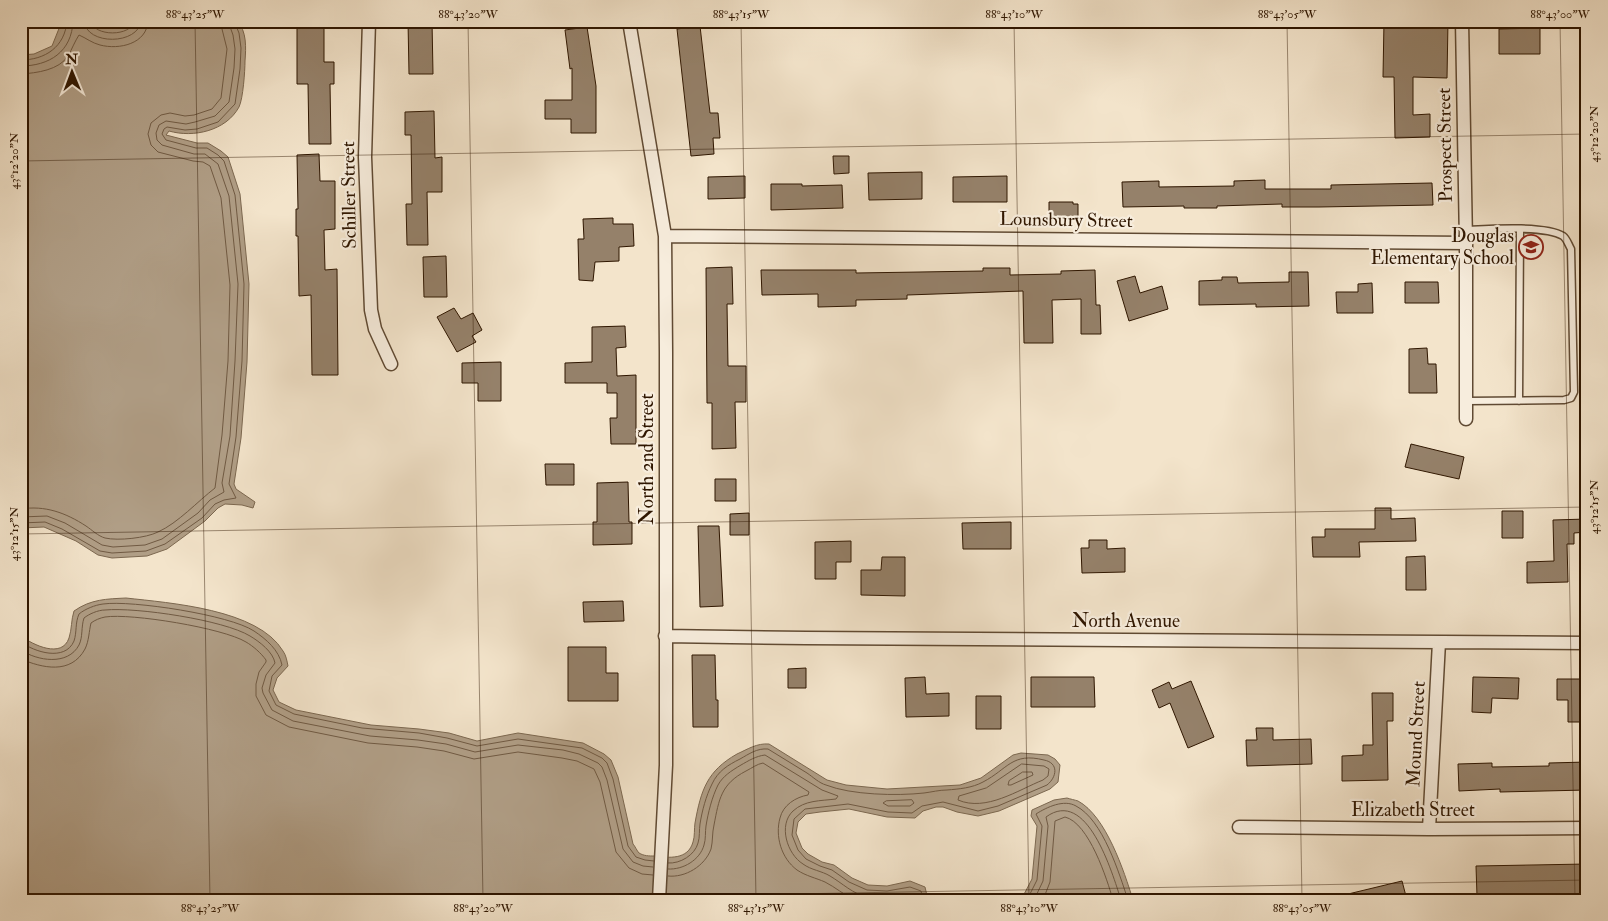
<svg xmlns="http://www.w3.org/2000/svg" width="1608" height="921" font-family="'IM FELL Double Pica',serif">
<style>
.water{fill:#b09e86;stroke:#7c6850}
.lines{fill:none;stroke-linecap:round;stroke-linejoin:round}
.shore{stroke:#705a43;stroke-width:1}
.building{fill:#95816a;stroke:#2f1600}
.service-casing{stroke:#604a33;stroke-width:9}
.minor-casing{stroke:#604a33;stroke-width:15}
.service{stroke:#f7eddd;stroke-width:6}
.minor{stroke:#f7eddd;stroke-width:12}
.ticks{fill:none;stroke:#2f1600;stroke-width:1;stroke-opacity:0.45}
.labels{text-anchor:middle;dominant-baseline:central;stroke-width:4.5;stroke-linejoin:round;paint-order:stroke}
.street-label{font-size:19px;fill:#2f1600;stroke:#f7eddd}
.poi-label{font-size:19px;fill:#2f1600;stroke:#f7eddd;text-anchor:end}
.neatline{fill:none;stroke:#2f1600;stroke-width:2}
.ticks-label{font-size:12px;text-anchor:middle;fill:#2f1600}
</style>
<rect width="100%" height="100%" fill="#f3e4cb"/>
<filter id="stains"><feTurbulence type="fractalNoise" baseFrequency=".004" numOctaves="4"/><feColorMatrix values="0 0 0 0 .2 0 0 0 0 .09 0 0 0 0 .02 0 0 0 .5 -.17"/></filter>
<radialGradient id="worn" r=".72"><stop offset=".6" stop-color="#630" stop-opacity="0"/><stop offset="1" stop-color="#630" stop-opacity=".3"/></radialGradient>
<path class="water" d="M62,21H95L96,24C109,28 121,30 132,21H237C247,31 246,48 245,61C245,71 243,99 239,107C226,131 193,138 169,131L166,135L197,143H208L221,151L228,157L240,194L249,284L247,362L241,438L234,484L236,489L255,502L253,508L242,505L225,504L218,508L205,521L167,549L147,556L112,558L98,555L76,541L44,527L21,528V55L34,54L52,46Z
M126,598C170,603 258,609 283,651C286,655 287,661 288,666L277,678L273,690L279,702L296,710L371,725L419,729L449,733L477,741L518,733L583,743L604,754L611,760L618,777L633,844C635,846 637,851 639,853C644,856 649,856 654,856C669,858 688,860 693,842C695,836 694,829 695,823C701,790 707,771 737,754C748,749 757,743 769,744L827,780L846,785L887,789L960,785L981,778L1013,755L1021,753L1048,755L1055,759L1060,765L1058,782L1050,789L999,811L978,816L957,812L943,807H936L923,811L915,818L887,817L849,809L820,812L806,814L798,822L796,833L802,848L808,854L822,862L834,865L852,878L868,885L887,886L910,881L925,887L928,900H21V636C33,645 62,659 69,638C72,629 71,620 74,611C91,599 107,599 126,598Z
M1067,798C1070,799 1075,800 1078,801C1106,816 1124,871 1133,900H1021L1032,879L1037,826L1031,816L1032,810L1054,800Z"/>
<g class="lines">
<path class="shore" d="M84,21C86,46 139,45 141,21
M91,21C93,37 132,37 134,21
M21,60C45,60 65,47 67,21
M21,66C49,66 72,52 73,21
M21,74C37,73 59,70 68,56C72,49 75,41 79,35C86,38 92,43 100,45C119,50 147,44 148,21
M21,509C45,505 66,513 86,526C92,530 98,536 105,538C118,541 146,538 158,532C178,523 198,501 215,488L222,435L228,361L230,285L221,198L210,166L203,162L193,161L158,152L151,145L148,134L151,123L161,115L170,113L185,116L194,115L212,109L221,98L227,49L220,21
M21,517L47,516L65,523L102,545L113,547L145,545L162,539L198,513L210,500L224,492L222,483L230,436L235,361L238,284L229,196L218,164L205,154H194L162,145L157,140L156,133L159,125L166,121L186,124L195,122L215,116L229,102L234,68L235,49L233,35L228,21
M21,523L45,522L62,529L100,551L112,553L146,551L165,544L202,518L215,504L224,500L236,498L229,484L236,437L242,361L244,284L235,195L224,161L218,155L207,148H196L166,140L162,134L164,129L167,127L185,130L197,129L218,122L235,104L240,69L241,48L239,33L234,21
M21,642C34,652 65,662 74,641C77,632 75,623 79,614C85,609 95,605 103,604C132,600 230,615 254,631C266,639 279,650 282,665L272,676L269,691L276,705L294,714L362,728L419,733L447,738L477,746L518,739L582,748L602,758L607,763L613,779L628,846L636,857L645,860L654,861
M21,650C37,661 68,666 79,645C83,637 81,627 84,618C89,614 98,610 105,610C136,607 224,620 250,636C260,642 273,652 275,663L266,675L262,688L263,693L272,710L293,721L370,736L418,740L446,744L475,752L518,745L563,750L579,754L598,763L602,767L607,780L623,849L633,862L643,866L653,867
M21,659C42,668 71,675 85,649C89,641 89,631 91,623C95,620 100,618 105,617C131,613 223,628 246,642C253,646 261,653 266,660V662L259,672L256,684V696L266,715L289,727L368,743L417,747L444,751L474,759L518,752L562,758L577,761L594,769L600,782L616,852L629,868L642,874L653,875
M1022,764L1044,766L1049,769L1048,776L1043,780C1018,790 986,812 958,800L959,796L986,788Z
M1023,772H1032L1033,775L1011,785H1008L1009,781Z
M912,800L914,803L910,806H888L883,803L886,801Z
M668,863C680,864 695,855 698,843C700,837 699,830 700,824C702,811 706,796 712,784C718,771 728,765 740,759C749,754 757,748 768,749C781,757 794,765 807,773C813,777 819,783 826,785C851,795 897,796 924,793C932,792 939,790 947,790C959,789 972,788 983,782C1008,769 1012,752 1044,760C1059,763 1057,777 1047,785L998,806L978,811L943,802L922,806L912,813L888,812L848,804L805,809L794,819L792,835L798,850L806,859L820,866L832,870L849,882L867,890L887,891L910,887L921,891L923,900
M668,869C683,870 700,860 704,845C706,839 705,832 706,826C708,813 712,797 718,785C723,776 731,771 741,765C748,761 756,756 765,755L822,790L838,796L836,799C820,801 805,800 793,811C778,825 787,854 803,864C811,870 822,871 830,876C842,883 853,894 867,897C874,898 883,898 890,897C899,896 907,892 916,896L917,900
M668,876C685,878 705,866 711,849C713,841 712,833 714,825C719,799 721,784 746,771C752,768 757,764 763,763L809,792L808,795C796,797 783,805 780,818C775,836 781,858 797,870C806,876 816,878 825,882C835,887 844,895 855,900
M1027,900L1037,880L1042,826L1036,814C1047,807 1064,799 1076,806C1103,820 1119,873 1128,900
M1034,900L1043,881L1048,826L1046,817C1087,787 1112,872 1121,900
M1043,900L1050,882L1055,821L1065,817C1089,823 1107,879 1113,900"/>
</g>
<path class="building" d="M297,21H324V62H334V84H330L331,144H309L308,84H297Z
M408,21H432L433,74H409Z
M1384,21H1448L1447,78L1413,77V115L1430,114V137L1395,138L1394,77H1383Z
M700,26L710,113H718L720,138H713L714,154L691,156L677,29Z
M587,27L596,86V133H571V119H545V100H572V68L570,69L565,30Z
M1540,28V54H1499V29Z
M434,111L435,158L442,157V192H427L428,245H407L406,204H412L411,135H405V112Z
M319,154L320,181H335V229L324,230L325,270L337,269L338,375H312L311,295L299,296L298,236H296V209H298L297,155Z
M833,156H849V173L834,174Z
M922,172V199L869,200L868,173Z
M745,176V198L708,199V177Z
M1007,176V202H953V177Z
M1265,180V189H1331V185L1432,183L1433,205L1319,207H1282V204L1217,206V208H1184V206L1123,207L1122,182L1159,181V187L1234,186V181Z
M771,184H802V186L842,185L843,208L771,210Z
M1049,202H1073V204H1078V221H1049Z
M613,218V224H633L634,246L619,247V261L595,262L593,281L579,280L578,239H584L583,219Z
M446,256L447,297H424L423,257Z
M732,267L733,304H727L728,366H746V402H735L736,448L712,449V403H707L706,268Z
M983,268H1010V275L1061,274V271L1095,270L1096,305H1100L1101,334H1081V299L1052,300L1053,343H1024L1023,291L907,295V299L856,300V306L818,307V294L762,295L761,270H856V273L983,271Z
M1289,272H1308L1309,306L1256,307V304L1199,305V281L1222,280V277H1237L1238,283L1289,282Z
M1135,276L1140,293L1162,286L1168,309L1129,321L1117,281Z
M1405,282H1438L1439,303H1405Z
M1372,283L1373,313H1337L1336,292H1358V284Z
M454,308L461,319L473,313L482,330L472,336L476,342L457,352L437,317Z
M625,326L626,347L616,348L617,376L636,375V444H611L610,418H617V393H607V383H565V363L592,362V327Z
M1427,348L1428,364H1436L1437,393H1409V349Z
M501,362V401H478V383H462V363Z
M1411,444L1464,457L1459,479L1405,467Z
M545,464H574V485H546Z
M715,479H736V501H715Z
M628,482L629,522H632V544L593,545V522H597V483Z
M1375,508H1391V519L1415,518L1416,541L1359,542L1360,557H1313L1312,537H1325V529H1375Z
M1502,511H1523V538H1502Z
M749,513V535H730V514Z
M1587,519V532L1574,533V544H1567L1568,582L1527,583V562L1554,561L1553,520Z
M1011,522V549H963L962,523Z
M698,526H719L723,606L700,607Z
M1089,540H1107V549L1125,548V572L1082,573L1081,548H1089Z
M851,541V562H836V579H815V542Z
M1425,556L1426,590H1406V557Z
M882,557H905V596L861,595V570H881Z
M623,601L624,621L584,622L583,602Z
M568,647H606V673H618V701H568Z
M692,655H715L716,700H718V727H693Z
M806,668V688H788V669Z
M925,677L926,694L949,693V716L906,717L905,678Z
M1031,677H1094L1095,707H1031Z
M1473,677L1519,678L1518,699L1492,698L1491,713L1472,712Z
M1557,679H1587V722H1568V700H1557Z
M1191,681L1214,737L1188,748L1170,703L1159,708L1152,690L1169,682L1172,689Z
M1372,693H1393V721H1387L1388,780L1342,781V756L1363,755V745H1373Z
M976,696H1001V729H976Z
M1256,728H1273V740L1311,739L1312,764L1247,766L1246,740H1257Z
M1587,762V790L1500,792V789L1459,791L1458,764L1492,763V767L1549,766V763Z
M1587,864V899L1551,900V894H1520V900H1505V895L1477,896L1476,866Z
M1402,881L1407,900H1345L1344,895Z"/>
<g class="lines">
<defs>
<path id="service" d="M1466,230C1488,229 1546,225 1563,236C1567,239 1568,244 1571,249L1574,392L1571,398L1564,400L1466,401
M1519,401L1520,229"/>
<path id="minor" d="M369,21L365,157L371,310L375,329L391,364
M629,21L665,236L666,352V765L659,900
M1462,21L1466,243V419
M665,236L1466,243
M665,636L806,638L1587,643
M1239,827L1429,829L1587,828
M1429,829L1439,642"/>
</defs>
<use href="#service" class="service-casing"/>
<use href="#minor" class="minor-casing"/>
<use href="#service" class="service"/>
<use href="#minor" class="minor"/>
</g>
<path class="ticks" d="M195,21L210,900M468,21L483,900M741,21L756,900M1014,21L1029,900M1287,21L1302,900M1560,21L1575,900M21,161L1587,134M21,534L1587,507M448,900L1587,880"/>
<defs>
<symbol id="school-ring" viewBox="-11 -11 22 22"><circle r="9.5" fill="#f7eddd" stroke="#8f2418" stroke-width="1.5"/><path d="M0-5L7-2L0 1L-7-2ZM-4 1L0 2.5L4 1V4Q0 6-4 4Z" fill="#8f2418"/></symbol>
</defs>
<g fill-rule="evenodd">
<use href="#school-ring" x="1517" y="233" width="28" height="28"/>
</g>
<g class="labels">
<g class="street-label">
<text transform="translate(1445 145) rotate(-91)">Prospect Street</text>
<text transform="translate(349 195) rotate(-91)">Schiller Street</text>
<text transform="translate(1066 220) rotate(1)">Lounsbury Street</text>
<text transform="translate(647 459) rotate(-90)">North 2nd Street</text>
<text x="1126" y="621">North Avenue</text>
<text transform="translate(1416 734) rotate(-87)">Mound Street</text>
<text x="1413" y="810">Elizabeth Street</text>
</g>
<g class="poi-label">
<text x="1514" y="236">Douglas<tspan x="1514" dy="22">Elementary School</tspan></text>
</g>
</g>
<rect width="1608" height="921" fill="none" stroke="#f3e4cb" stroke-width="55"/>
<g transform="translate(72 72) rotate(359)" stroke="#f7eddd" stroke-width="4" paint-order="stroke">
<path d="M0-4L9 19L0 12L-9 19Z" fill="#2f1600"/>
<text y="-8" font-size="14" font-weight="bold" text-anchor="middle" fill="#2f1600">N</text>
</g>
<rect x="28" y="28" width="1552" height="866" class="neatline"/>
<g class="ticks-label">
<text x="195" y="18">88°43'25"W</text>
<text x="468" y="18">88°43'20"W</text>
<text x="741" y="18">88°43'15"W</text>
<text x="1014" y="18">88°43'10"W</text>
<text x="1287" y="18">88°43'05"W</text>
<text x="1560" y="18">88°43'00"W</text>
<text transform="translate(1594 134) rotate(-90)" y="4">43°12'20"N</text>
<text transform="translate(14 161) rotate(-90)" y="4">43°12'20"N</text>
<text transform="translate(1594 507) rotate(-90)" y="4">43°12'15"N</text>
<text transform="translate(14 534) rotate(-90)" y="4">43°12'15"N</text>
<text x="210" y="912">88°43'25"W</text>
<text x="483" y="912">88°43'20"W</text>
<text x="756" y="912">88°43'15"W</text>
<text x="1029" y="912">88°43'10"W</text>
<text x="1302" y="912">88°43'05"W</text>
</g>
<rect width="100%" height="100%" filter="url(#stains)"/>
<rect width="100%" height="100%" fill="url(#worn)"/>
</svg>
